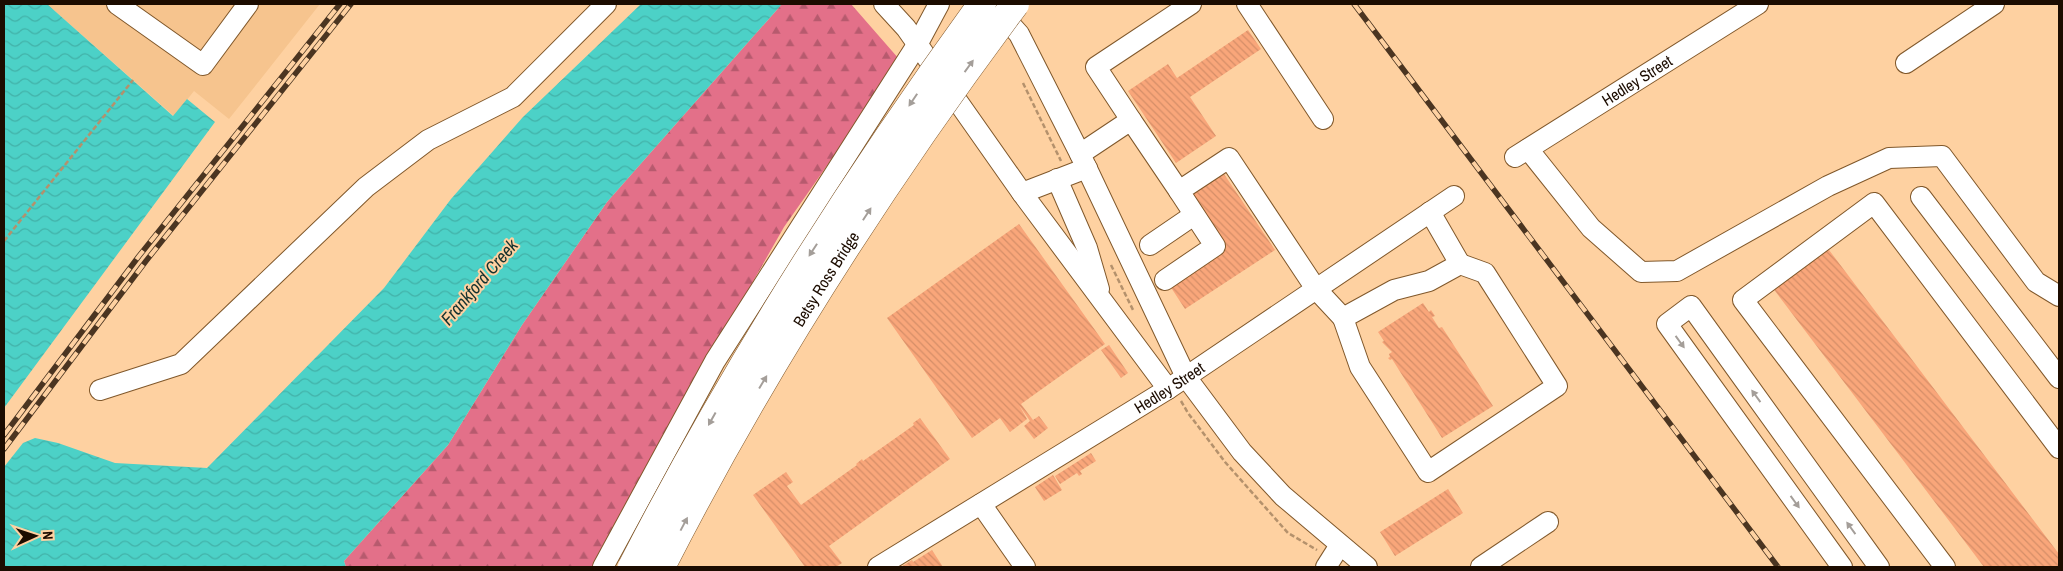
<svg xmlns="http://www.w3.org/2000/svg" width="2063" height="571" font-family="'Archivo Narrow',sans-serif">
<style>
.built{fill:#f6c48e}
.forest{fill:url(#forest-firs)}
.water{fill:url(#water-waves)}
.building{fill:url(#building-back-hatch)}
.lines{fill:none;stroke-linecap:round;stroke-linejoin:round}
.minor-casing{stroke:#80582b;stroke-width:22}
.path{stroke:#b4916c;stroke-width:2.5;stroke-dasharray:5 2.5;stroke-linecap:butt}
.minor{stroke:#fff;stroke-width:20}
.rail-casing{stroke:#4b3521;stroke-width:5.5}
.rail{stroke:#fed1a1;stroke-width:4;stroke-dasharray:11;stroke-linecap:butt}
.highway-bridge-casing{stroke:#80582b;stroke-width:29;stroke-linecap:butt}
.highway-bridge{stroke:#fff;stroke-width:28}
.oneway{fill:#a49e99}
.labels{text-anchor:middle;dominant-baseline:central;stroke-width:4;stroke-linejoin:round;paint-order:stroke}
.street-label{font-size:16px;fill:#1c0c00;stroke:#fed1a1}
.water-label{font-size:18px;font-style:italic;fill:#15322f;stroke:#fed1a1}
</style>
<defs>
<pattern id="forest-firs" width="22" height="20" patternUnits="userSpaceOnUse" patternTransform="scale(1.25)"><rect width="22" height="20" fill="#e37089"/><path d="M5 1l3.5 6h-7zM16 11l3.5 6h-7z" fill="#b75a6e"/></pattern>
<pattern id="water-waves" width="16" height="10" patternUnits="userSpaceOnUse" patternTransform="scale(1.25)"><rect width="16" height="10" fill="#4cd1c7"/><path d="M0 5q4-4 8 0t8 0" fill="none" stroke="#42b2a9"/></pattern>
<pattern id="building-back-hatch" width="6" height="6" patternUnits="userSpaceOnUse" patternTransform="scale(1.25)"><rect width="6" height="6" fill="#f9a67a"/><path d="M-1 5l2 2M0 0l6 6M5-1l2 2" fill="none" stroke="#d58e68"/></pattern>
</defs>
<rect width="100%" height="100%" fill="#fed1a1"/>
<path class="built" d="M47,4H320L229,119L194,91L174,116Z"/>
<path class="forest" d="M782,4H851L899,59L880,90L784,227L628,501L595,567H346L344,561L448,445L522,325L607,202Z"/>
<path class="water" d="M4,4H47L173,116L187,99L215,122L4,408Z
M641,4H782L607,202L522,325L448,445L344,561L346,567H4V467L23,443L35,438L58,443L115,463L207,468L384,288L451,199L523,117Z"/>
<path class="building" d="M1248,30L1261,49L1190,97L1216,136L1176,163L1128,91L1168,64L1177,78Z
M1222,171L1275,250L1185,309L1170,286L1226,249L1189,193Z
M1019,224L1105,344L1021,404L1033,420L1039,416L1048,428L1034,439L1024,426L1030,421L1019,405L1027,419L1010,432L1000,418L972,438L887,318Z
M1826,246L2059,554V567H1984L1772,287Z
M1423,303L1429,312L1431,310L1435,316L1432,317L1439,328L1442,327L1493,406L1442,438L1392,359L1390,360L1388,358L1390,357L1389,354L1392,352L1382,342L1384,341L1378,332Z
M1109,345L1128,373L1121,378L1101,350Z
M920,418L950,459L829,546L842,563L836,567H805L753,495L786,472L793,482L787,486L801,505L857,465L856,464L862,459L863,461L914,425L913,423Z
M1091,453L1096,461L1080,471L1082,474L1079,476L1077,473L1060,484L1055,476Z
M1053,475L1062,490L1044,501L1035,487Z
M1448,489L1463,513L1395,556L1380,532Z
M932,550L943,567H901L912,560L913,562Z"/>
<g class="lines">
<defs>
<g id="minor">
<path d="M117,4L203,65L248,4"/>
<path d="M884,4L906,28L1022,193L1168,389"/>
<path d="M992,4L1019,34L1080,154L1186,377L1242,452L1283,496L1367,567"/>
<path d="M1247,4L1323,119"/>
<path d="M1906,63L1994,4"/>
<path d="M1131,120L1096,67L1191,4"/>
<path d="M1528,149L1591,228L1641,272L1677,271L1828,186L1889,158L1942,156L2036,282L2059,296"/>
<path d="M1080,154L1131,120L1179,191"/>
<path id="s1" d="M1515,157L1758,4"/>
<path d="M1057,179L1087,248L1099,289"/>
<path d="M1022,193L1087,168"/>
<path d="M1921,197L2059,378"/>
<path d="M1150,245L1194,215"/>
<path d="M1165,280L1215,246L1179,191L1229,158L1316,289L1343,318L1394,290L1429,281L1460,264L1430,212"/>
<path d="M1343,318L1360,367L1428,472L1557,386L1485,273L1460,264"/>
<path d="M100,390L181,364L366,187L428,140L513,97L606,4"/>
<path d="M981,504L1025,567"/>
<path d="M603,567L715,361L917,45L939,4"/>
<path id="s2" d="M878,567L1168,389L1454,196"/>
<path d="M1326,567L1340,545"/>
<path d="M1481,567L1548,522"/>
<path d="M1842,567L1667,324L1691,306L1879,567"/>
<path d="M1945,567L1743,300L1874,203L2059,448"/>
</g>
</defs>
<use href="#minor" class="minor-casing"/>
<path class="path" d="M1023,83L1061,161
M4,241L133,80
M1111,265L1134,312
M1181,401L1188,413L1225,462L1288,533L1317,550"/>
<use href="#minor" class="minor"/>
<defs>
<path id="rail" d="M1354,4L1778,567
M4,435L139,256L340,4
M4,449L146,261L351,4"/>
</defs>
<use href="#rail" class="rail-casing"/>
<use href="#rail" class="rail"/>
<defs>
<g id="highway-bridge">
<path d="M632,567C733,370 852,183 982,4"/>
<path id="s3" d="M661,567C762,369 882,182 1015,4"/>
</g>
</defs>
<use href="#highway-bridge" class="highway-bridge-casing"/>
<use href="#highway-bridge" class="highway-bridge"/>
</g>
<defs><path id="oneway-solid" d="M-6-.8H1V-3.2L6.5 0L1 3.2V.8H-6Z" transform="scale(1.25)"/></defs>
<g class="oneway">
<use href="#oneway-solid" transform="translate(969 66) rotate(-54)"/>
<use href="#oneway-solid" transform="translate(913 100) rotate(124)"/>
<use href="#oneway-solid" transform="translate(867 214) rotate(-57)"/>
<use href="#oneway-solid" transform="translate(813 250) rotate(123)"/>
<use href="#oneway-solid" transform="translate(1680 342) rotate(54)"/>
<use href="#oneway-solid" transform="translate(763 382) rotate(-59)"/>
<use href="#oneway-solid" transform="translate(1756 396) rotate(-126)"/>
<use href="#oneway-solid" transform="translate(712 419) rotate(119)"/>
<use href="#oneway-solid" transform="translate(1795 502) rotate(54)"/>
<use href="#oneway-solid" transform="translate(684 524) rotate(-62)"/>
<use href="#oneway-solid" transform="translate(1851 528) rotate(-126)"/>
</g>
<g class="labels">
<g class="street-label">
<text stroke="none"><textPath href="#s1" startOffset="144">Hedley Street</textPath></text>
<text stroke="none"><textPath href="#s3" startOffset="332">Betsy Ross Bridge</textPath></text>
<text stroke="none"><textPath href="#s2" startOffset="342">Hedley Street</textPath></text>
</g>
<g class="water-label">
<text transform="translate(479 282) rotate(-49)">Frankford Creek</text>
</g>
</g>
<rect width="2063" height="571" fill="none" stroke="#1c0c00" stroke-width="10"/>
<g transform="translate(35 536) rotate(87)" stroke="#fed1a1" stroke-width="4" paint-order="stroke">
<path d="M0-4L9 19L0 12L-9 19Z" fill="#1c0c00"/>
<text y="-8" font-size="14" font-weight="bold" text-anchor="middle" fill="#1c0c00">N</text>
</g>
</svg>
